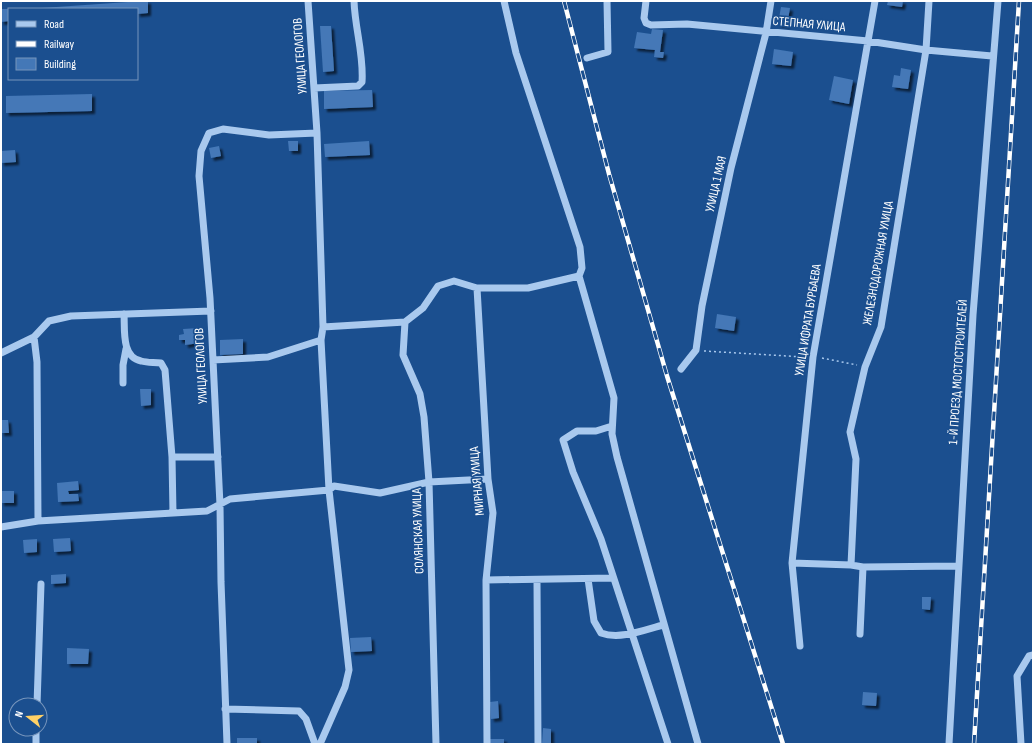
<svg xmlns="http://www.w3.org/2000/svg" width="1034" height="745" font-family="'Sofia Sans Condensed',sans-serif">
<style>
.building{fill:#4478b7;filter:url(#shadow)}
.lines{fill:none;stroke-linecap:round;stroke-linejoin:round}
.path{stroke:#a9c9ee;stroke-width:1.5;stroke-dasharray:2 3;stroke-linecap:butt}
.minor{stroke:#a9c9ee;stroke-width:7}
.rail-casing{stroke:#fff;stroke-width:4.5}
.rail{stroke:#1b4f8f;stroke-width:3;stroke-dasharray:9;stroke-linecap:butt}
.labels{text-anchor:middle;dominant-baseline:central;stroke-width:3.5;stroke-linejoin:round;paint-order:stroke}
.street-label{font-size:13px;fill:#fff;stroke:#1b4f8f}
</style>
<defs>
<filter id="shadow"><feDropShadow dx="3" dy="3" stdDeviation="1" flood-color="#0009"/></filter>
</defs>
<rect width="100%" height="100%" fill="#1b4f8f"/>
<path class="building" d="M142,1H148V13L137,14V9H28Z
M888,1H903L902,7L887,5Z
M781,7L790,8L787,25L778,24Z
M1,9H9V21L1,22Z
M320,26H331L334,71L323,72Z
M652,29L663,30L660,52H664L663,58L654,57L655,50L634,48L637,32L651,34Z
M774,49L793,52L791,66L772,64Z
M901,68L911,70L908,89L892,87L894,75L900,76Z
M834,76L853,80L849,104L829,100Z
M372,90L373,107L324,109V91Z
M92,94V111L6,113V96Z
M288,141H298V151H289Z
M369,141L370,155L325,157L324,144Z
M219,146L221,156L211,158L209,148Z
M15,150L16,162L1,163V151Z
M717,314L736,317L734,331L715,328Z
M199,328L200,343L185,345V340H179V335L184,334L183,329Z
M243,339V354L220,355V340Z
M140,389H151V405L141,406Z
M1,420H8L9,433H1Z
M78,481L79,490L68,491L69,494H78L79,501L58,502L57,483Z
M1,491H14V503H1Z
M70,538L71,551L54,552L53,539Z
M37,539V552L24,553L23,540Z
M66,574V583L51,584V575Z
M922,597H931L930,610L922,609Z
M371,637L372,651L351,652L350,638Z
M67,648L89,649L88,664H67Z
M863,692L877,693L876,706L862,705Z
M498,701L499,718L491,719L490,702Z
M543,728L551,729V744H542Z
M237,738H257V744H237Z
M490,739H504V744H490Z"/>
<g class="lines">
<path class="path" d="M704,351L804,357
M822,358L857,365"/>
<path class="minor" d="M308,1L317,133L323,327L321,340L329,490L349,670L345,687L320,744
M504,1L516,53L580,247L582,268L579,276L614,398L612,434L617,457L698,744
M646,1L644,18L646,23L651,25L687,24L868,41L926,50L992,56
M587,58L608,52L607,1
M314,88L358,86L362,82C364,55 355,29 354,1
M477,288L488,479L493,513L486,580L487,744
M124,314C125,329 121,357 141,361C148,363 154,362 161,363L165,370L172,457L173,513
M405,322L403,355L420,394L424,417L429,482L436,744
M323,327L405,322L423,308L438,286L454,281L477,288H528L579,276
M34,337L37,362L38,521
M1,353L34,337L49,321L71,316L211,311
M213,360L268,357L321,340
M681,369L696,350L702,306L731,168L766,33L771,1
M123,383V365L126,349
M612,426L596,431H577L563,440L573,472L601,539L668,744
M172,457H218
M1,527L38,521L207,511L230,499L329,490L334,486L380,493L429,482L488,479
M792,563L851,565L856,459L850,432L865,367L881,327L926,50L929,1
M851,565L863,567L959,566
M588,579L594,621L601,633C620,640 644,630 663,625
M486,580L613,578
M537,581L538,744
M860,634L863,567
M800,646L792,563L813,357L875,1
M37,705L41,584
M225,709L299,711L306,719L315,744
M36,744V729
M227,744L221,582L220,505L210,298L199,176L201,151L209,133L223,129L269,135L317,133
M949,744L973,315L998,1
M1021,744L1017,676L1029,656L1033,655"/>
<defs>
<path id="rail" d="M564,1L609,174L667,376L783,744
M974,744L1019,1"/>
</defs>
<use href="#rail" class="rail-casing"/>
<use href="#rail" class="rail"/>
</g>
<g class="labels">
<g class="street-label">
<text transform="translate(809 24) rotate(5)">СТЕПНАЯ УЛИЦА</text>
<text transform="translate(300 56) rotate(-94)">УЛИЦА ГЕОЛОГОВ</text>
<text transform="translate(716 184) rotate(-77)">УЛИЦА 1 МАЯ</text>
<text transform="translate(878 263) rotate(-80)">ЖЕЛЕЗНОДОРОЖНАЯ УЛИЦА</text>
<text transform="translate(808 320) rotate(-81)">УЛИЦА ИФРАТА БУРБАЕВА</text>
<text transform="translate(201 366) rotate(-93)">УЛИЦА ГЕОЛОГОВ</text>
<text transform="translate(958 372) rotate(-86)">1-Й ПРОЕЗД МОСТОСТРОИТЕЛЕЙ</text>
<text transform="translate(477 481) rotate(-95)">МИРНАЯ УЛИЦА</text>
<text transform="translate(418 531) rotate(-92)">СОЛЯНСКАЯ УЛИЦА</text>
</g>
</g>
<rect width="1034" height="745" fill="none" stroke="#ffffff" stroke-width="4"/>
<rect x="8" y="8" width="130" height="72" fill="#1b4f8f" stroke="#7695bc"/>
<rect x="16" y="21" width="20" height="6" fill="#a9c9ee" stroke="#7695bc"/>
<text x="44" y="28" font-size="12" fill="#ffffff">Road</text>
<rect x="16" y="41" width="20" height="6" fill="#ffffff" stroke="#7695bc"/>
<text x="44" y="48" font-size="12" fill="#ffffff">Railway</text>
<rect x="16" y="58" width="20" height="12" fill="#4478b7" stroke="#7695bc"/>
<text x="44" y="68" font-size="12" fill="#ffffff">Building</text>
<g transform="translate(28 717) rotate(287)"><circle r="19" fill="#1b4f8f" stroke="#7695bc"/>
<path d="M0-3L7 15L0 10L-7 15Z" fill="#ffd166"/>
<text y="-6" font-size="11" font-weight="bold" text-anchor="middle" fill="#ffffff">N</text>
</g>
</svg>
